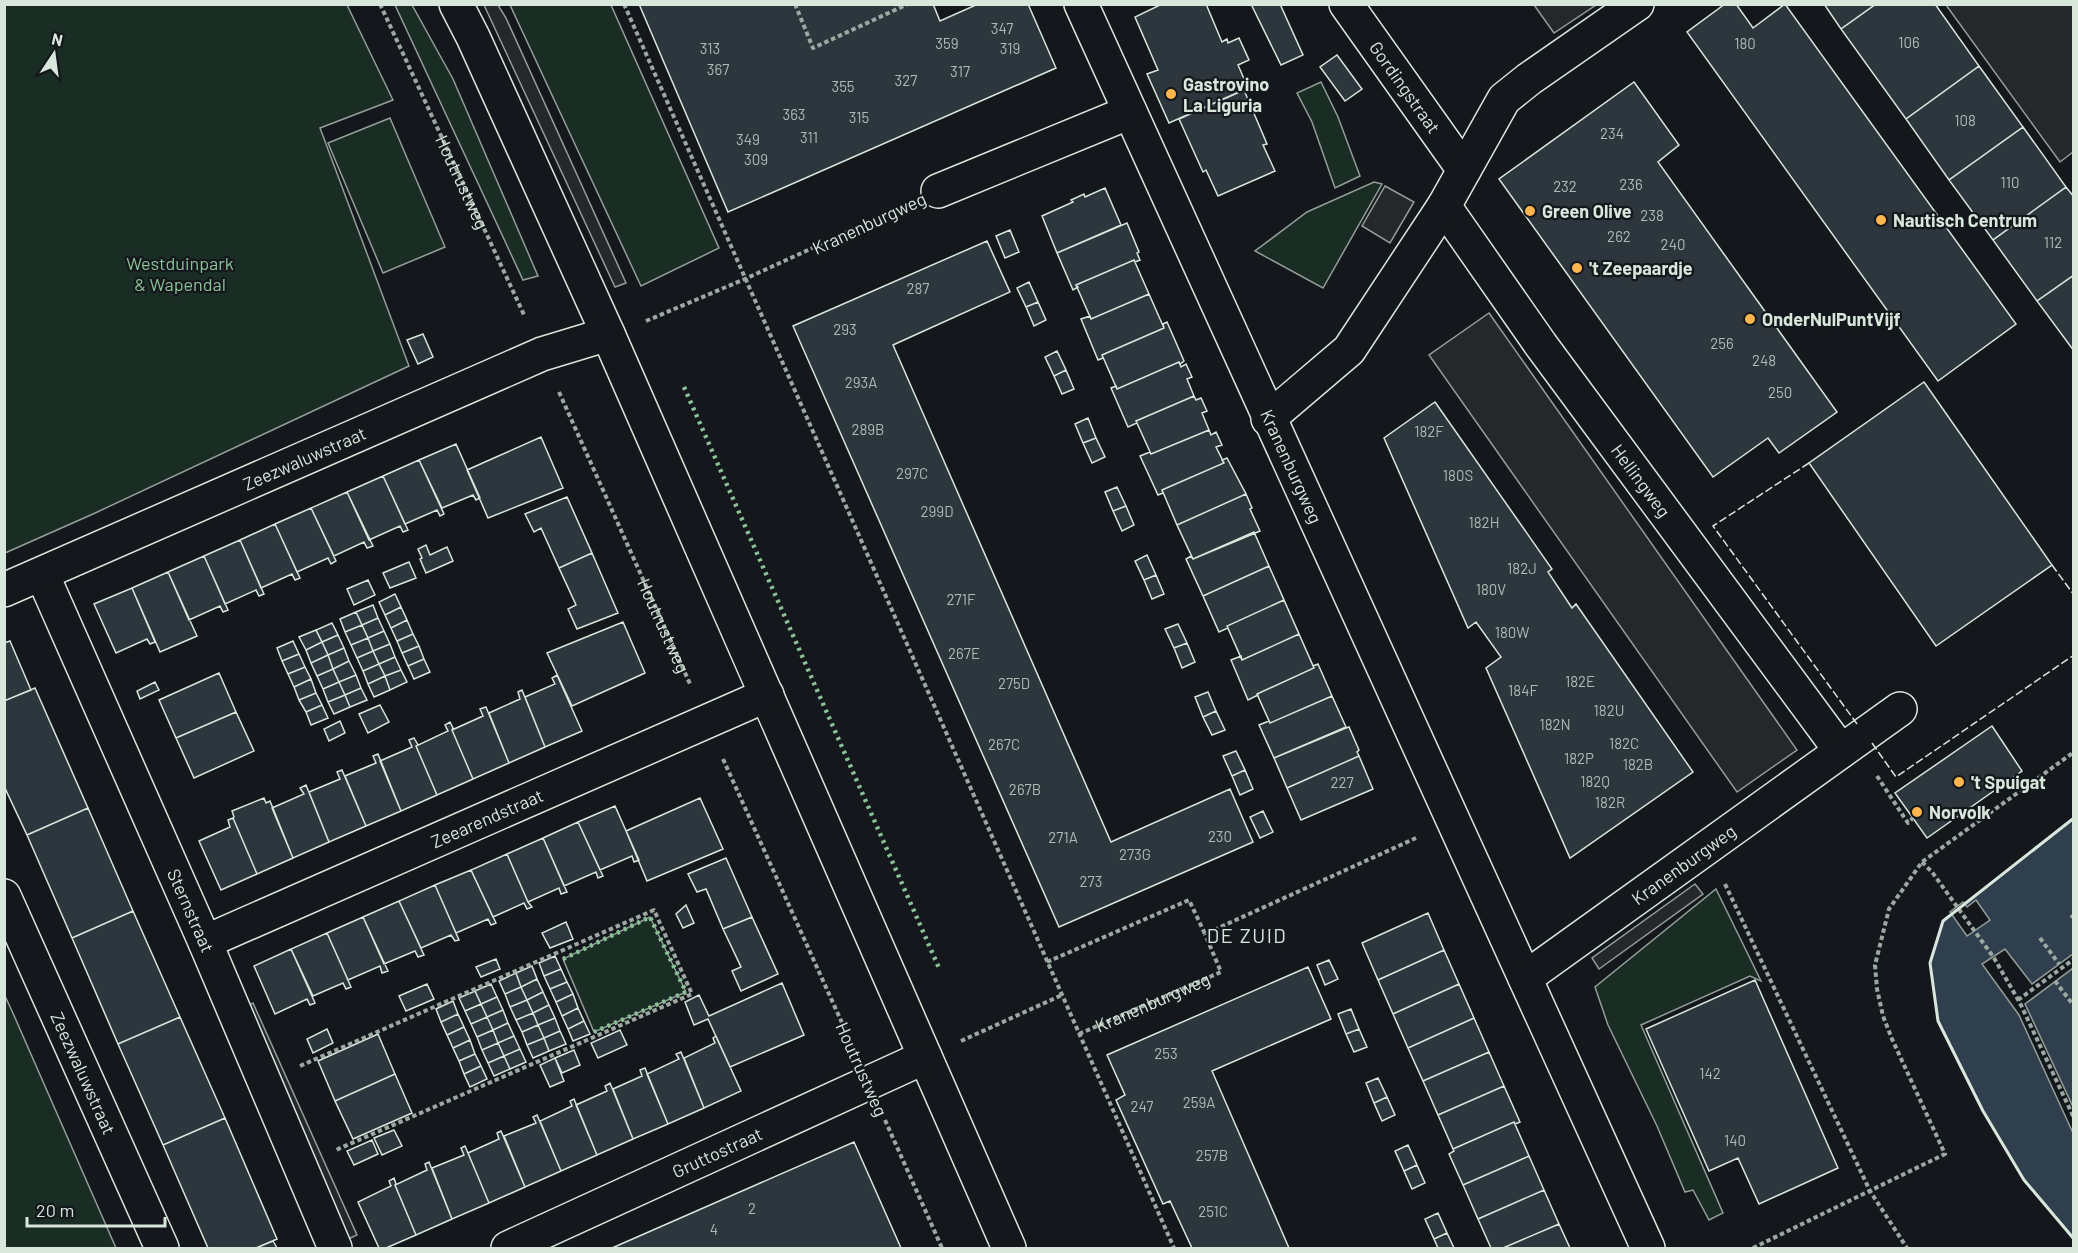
<svg xmlns="http://www.w3.org/2000/svg" width="2078" height="1253" font-family="Barlow,sans-serif">
<style>
.green{fill:#1a2d24;stroke:#939e99;stroke-width:1.5}
.parking{fill:#24282b;stroke:#939e99;stroke-width:1.5}
.water{fill:#2f3f4d;stroke:#939e99;stroke-width:1.5}
.pier{fill:#14181c;stroke:#939e99;stroke-width:1.5}
.building{fill:#2c363c;stroke:#d8e6dc;stroke-width:1.5}
.lines{fill:none;stroke-linecap:round;stroke-linejoin:round}
.minor-casing{stroke:#d8e6dc;stroke-width:36}
.path{stroke:#9da8a2;stroke-width:4;stroke-dasharray:4.5 3;stroke-linecap:butt}
.minor{stroke:#14181c;stroke-width:33}
.hedge{stroke:#8ac095;stroke-width:4.5;stroke-dasharray:3 4.5;stroke-linecap:butt}
.fence{stroke:#d8e6dc;stroke-width:1.5;stroke-dasharray:8 3;stroke-linecap:butt}
.wall{stroke:#d8e6dc;stroke-width:3}
.poi-dot{fill:#ffb74d;stroke:#14181c;stroke-width:2}
.labels{text-anchor:middle;dominant-baseline:central;stroke-width:4.5;stroke-linejoin:round;paint-order:stroke}
.number-label{font-size:15px;fill:#adbab4}
.poi-label{font-size:18px;font-weight:bold;fill:#d8e6dc;stroke:#14181c;text-anchor:start}
.street-label{font-size:18px;fill:#d8e6dc;stroke:#14181c}
.park-label{font-size:18px;fill:#8ac095;stroke:#14181c}
.neighbourhood-label{font-size:20px;letter-spacing:1.5px;fill:#d8e6dc;stroke:#14181c}
</style>
<rect width="100%" height="100%" fill="#14181c"/>
<path class="green" d="M4,5H347L393,100L320,128L409,366L93,514L5,553Z
M395,5H412L453,79L538,276L523,280Z
M510,5H611L719,248L641,286Z
M1321,82L1338,117L1360,176L1335,188L1312,122L1297,93Z
M390,118L445,247L383,273L328,143Z
M1374,182L1382,184L1323,288L1255,251L1307,212Z
M1716,889L1761,981L1750,976L1641,1025L1723,1213L1709,1220L1693,1190L1685,1192L1657,1126L1608,1025L1595,987Z
M650,917L686,992L594,1032L563,959Z
M4,994L12,1011L116,1248H5Z"/>
<path class="parking" d="M484,5H498L506,18L626,283L615,287Z
M1534,5H1596L1554,33Z
M1946,5H2073V152L2060,162Z
M1385,186L1414,202L1390,243L1362,226Z
M1489,313L1797,750L1737,792L1429,355Z
M1695,884L1703,894L1599,969L1592,958Z
M253,1003L357,1235L346,1240L242,1008Z"/>
<path class="water" d="M2073,818V1239L2024,1180L1983,1111L1938,1021L1930,963L1943,921Z"/>
<path class="pier" d="M1976,900L1990,920L1967,936L1950,912L1963,902L1967,907Z
M2005,949L2032,984L2073,954V968L2025,1004L2073,1107V1133L2019,1015L1982,964Z"/>
<path class="building" d="M639,4H933L940,21L978,4H1028L1056,68L728,212Z
M1162,4H1206L1222,42L1227,39L1228,43L1239,38L1249,60L1238,65L1248,88L1169,123L1147,74L1158,70L1135,17Z
M1251,4H1280L1303,55L1281,65Z
M1725,4H1736L1753,28L1785,4L2016,324L1938,381L1687,32Z
M1824,4H1876L1841,29Z
M1876,4H1935L1979,66L1906,119L1841,29Z
M1337,55L1362,89L1345,101L1320,67Z
M1979,66L2023,127L1949,180L1906,119Z
M1634,82L1679,145L1658,162L1837,412L1779,453L1768,438L1713,477L1499,179Z
M1244,90L1267,144L1263,145L1275,171L1218,196L1206,170L1203,172L1179,119Z
M2023,127L2066,187L1993,240L1949,180Z
M2066,187L2074,197V275L2037,301L1993,240Z
M1105,188L1121,225L1057,253L1042,216L1073,202L1071,200L1084,194L1085,197Z
M1127,223L1139,252L1137,253L1140,260L1135,262L1134,260L1076,285L1078,287L1073,290L1057,253Z
M1010,230L1019,252L1005,258L996,236Z
M987,241L1010,292L893,345L1111,842L1230,789L1253,842L1059,927L793,326Z
M1134,260L1149,294L1091,319L1076,285Z
M2074,275V351L2037,301Z
M1029,282L1038,302L1026,307L1017,288Z
M1149,294L1164,328L1102,355L1103,358L1098,360L1081,319L1090,316L1091,319Z
M1038,302L1046,320L1034,326L1026,307Z
M1167,322L1184,361L1180,364L1179,362L1117,389L1102,355L1164,328L1163,324Z
M423,334L433,357L418,364L407,340Z
M1057,351L1066,370L1054,376L1045,357Z
M1179,362L1181,367L1186,364L1192,377L1187,379L1194,396L1136,421L1137,423L1128,427L1111,388L1116,386L1117,389Z
M1066,370L1074,389L1062,394L1054,376Z
M1924,382L2052,565L1936,646L1809,463Z
M1194,396L1196,400L1201,398L1207,411L1202,413L1209,430L1151,454L1136,421Z
M1435,402L1552,569L1548,572L1572,608L1576,604L1693,772L1570,858L1486,668L1501,657L1476,622L1468,628L1384,438Z
M1088,418L1096,438L1083,443L1075,424Z
M1209,430L1211,435L1216,432L1222,445L1216,447L1224,463L1162,490L1163,493L1158,495L1140,456L1150,452L1151,454Z
M541,437L563,488L488,518L467,470Z
M1096,438L1105,457L1092,463L1083,443Z
M456,444L480,498L476,500L473,495L442,508L419,460Z
M1227,458L1246,494L1177,525L1162,490L1224,463L1222,460Z
M419,460L444,514L440,516L437,510L405,524L383,476Z
M383,476L408,530L403,532L400,526L369,540L347,492Z
M1117,487L1126,506L1113,511L1105,492Z
M347,492L373,546L367,548L364,542L334,556L311,508Z
M1246,494L1252,508L1250,509L1260,531L1193,559L1177,525Z
M567,497L592,553L559,568L541,528L534,532L525,514Z
M1126,506L1134,525L1122,531L1113,511Z
M311,508L336,561L331,564L328,558L297,572L275,524Z
M275,524L300,578L295,580L292,574L261,588L240,540Z
M1254,532L1269,566L1203,596L1186,559L1191,556L1193,559Z
M240,540L264,594L259,596L256,590L225,604L204,556Z
M426,545L430,555L447,547L453,561L426,573L420,559L422,558L418,549Z
M592,553L618,613L577,629L568,609L576,605L559,568Z
M1147,555L1156,575L1144,580L1135,561Z
M204,556L228,610L223,612L220,606L189,620L168,572Z
M409,562L416,578L390,588L383,573Z
M1269,566L1284,600L1227,626L1228,628L1219,632L1203,596Z
M168,572L197,636L160,652L132,588Z
M1156,575L1164,594L1152,599L1144,580Z
M368,580L375,595L354,605L347,589Z
M132,588L155,642L150,644L147,639L116,653L94,604Z
M395,594L401,607L385,615L379,602Z
M1284,600L1299,634L1242,660L1227,626Z
M373,605L378,618L362,625L356,612Z
M401,607L407,620L391,628L385,615Z
M356,612L362,625L345,632L340,619Z
M378,618L384,631L368,638L362,625Z
M407,620L413,634L397,641L391,628Z
M623,622L645,673L572,706L547,653Z
M332,623L338,635L322,642L316,630Z
M1178,624L1187,643L1174,648L1165,629Z
M362,625L368,638L351,645L345,632Z
M316,630L322,642L306,650L299,637Z
M384,631L390,644L373,651L368,638Z
M413,634L419,646L402,653L397,641Z
M1299,634L1314,668L1257,694L1258,695L1248,700L1231,660L1241,656L1242,660Z
M338,635L344,648L328,655L322,642Z
M368,638L373,651L357,658L351,645Z
M10,641L31,690L4,701V643Z
M293,641L299,654L282,661L277,648Z
M322,642L328,655L311,663L306,650Z
M1187,643L1195,662L1182,668L1174,648Z
M390,644L395,657L379,664L373,651Z
M419,646L424,659L408,666L402,653Z
M344,648L349,661L333,669L328,655Z
M373,651L379,664L363,671L357,658Z
M299,654L305,667L288,674L282,661Z
M328,655L333,669L317,676L311,663Z
M395,657L401,670L385,676L379,664Z
M424,659L430,672L414,679L408,666Z
M349,661L356,675L339,682L333,669Z
M379,664L385,676L368,684L363,671Z
M1318,664L1332,696L1270,723L1257,694L1314,668L1313,666Z
M305,667L311,679L294,687L288,674Z
M333,669L339,682L323,689L317,676Z
M401,670L407,682L390,690L385,676Z
M219,673L236,712L176,738L159,700Z
M356,675L361,688L345,695L339,682Z
M557,675L582,731L545,747L525,697L555,684L552,678Z
M385,676L390,690L374,697L368,684Z
M311,679L316,693L299,700L294,687Z
M155,682L159,690L140,699L137,691Z
M339,682L345,695L328,702L323,689Z
M35,688L88,808L27,835L4,786V701Z
M361,688L367,700L350,707L345,695Z
M522,690L545,747L509,763L489,713L520,699L518,692Z
M1208,692L1216,711L1203,717L1195,697Z
M316,693L322,705L306,712L299,700Z
M345,695L350,707L334,714L328,702Z
M1332,696L1346,727L1274,758L1259,725L1269,721L1270,723Z
M322,705L328,718L311,725L306,712Z
M380,705L389,722L368,733L359,714Z
M486,707L509,763L473,779L452,730L483,716L480,709Z
M1216,711L1225,730L1212,735L1203,717Z
M236,712L254,751L194,778L176,738Z
M340,721L345,733L329,741L324,729Z
M450,722L453,728L452,730L473,779L437,795L416,746L448,731L445,725Z
M1992,726L2022,771L1927,838L1895,793Z
M1346,728L1349,727L1359,750L1357,752L1359,756L1287,788L1274,758Z
M414,738L418,745L416,746L437,795L401,811L380,761L412,747L409,740Z
M1236,751L1245,770L1232,776L1223,756Z
M378,754L401,811L366,826L345,776L376,763L373,756Z
M1359,756L1373,789L1301,820L1287,788Z
M342,770L366,826L329,842L309,792L340,779L337,772Z
M1245,770L1253,789L1240,795L1232,776Z
M306,785L329,842L293,858L272,808L304,794L300,788Z
M264,798L266,803L270,801L293,858L257,874L233,818L234,817L232,811Z
M700,798L723,849L647,881L626,831Z
M615,806L639,860L634,862L632,856L600,870L578,822Z
M88,808L133,911L72,938L27,835Z
M1263,811L1273,832L1260,838L1250,817Z
M233,818L257,874L221,890L199,841L230,827L228,820Z
M578,822L603,876L598,878L596,872L564,886L543,838Z
M543,838L567,892L561,894L559,888L528,902L507,854Z
M507,854L528,902L532,907L527,909L524,903L493,917L471,870Z
M726,858L752,917L723,929L706,889L697,892L688,874Z
M471,870L496,923L491,925L488,919L456,933L435,885Z
M435,885L459,940L455,941L451,935L421,948L399,901Z
M399,901L424,955L418,957L415,951L384,964L363,917Z
M686,905L694,923L683,928L676,914Z
M133,911L180,1017L118,1044L72,938Z
M1428,913L1444,950L1378,980L1362,943Z
M363,917L388,971L382,973L380,966L348,980L327,933Z
M752,917L778,974L741,991L732,971L741,967L723,929Z
M566,922L573,939L550,948L542,933Z
M327,933L351,987L346,989L343,983L313,996L291,949Z
M291,949L315,1003L310,1005L307,999L275,1014L254,966Z
M1444,950L1459,984L1393,1014L1378,980Z
M555,956L561,969L544,976L539,963Z
M496,959L500,969L481,977L476,967Z
M1329,960L1338,979L1325,985L1317,965Z
M532,966L537,979L521,987L516,973Z
M1308,967L1331,1019L1212,1071L1289,1248H1192L1170,1201L1163,1204L1116,1100L1125,1095L1107,1055Z
M561,969L567,982L550,989L544,976Z
M516,973L521,987L505,994L499,981Z
M537,979L543,992L527,1000L521,987Z
M1755,980L1838,1168L1759,1204L1738,1158L1709,1171L1646,1029Z
M567,982L573,994L556,1002L550,989Z
M782,983L804,1035L730,1067L708,1019L694,1025L685,1002L699,995L709,1016Z
M427,984L434,999L406,1011L399,996Z
M491,984L497,997L481,1004L475,991Z
M1459,984L1474,1018L1408,1048L1393,1014Z
M521,987L527,1000L510,1007L505,994Z
M475,991L481,1004L465,1011L459,998Z
M543,992L549,1005L533,1013L527,1000Z
M573,994L578,1008L562,1016L556,1002Z
M497,997L503,1010L487,1017L481,1004Z
M527,1000L533,1013L516,1020L510,1007Z
M453,1001L458,1014L441,1022L436,1009Z
M481,1004L487,1017L471,1024L465,1011Z
M549,1005L555,1018L538,1025L533,1013Z
M578,1008L584,1021L568,1029L562,1016Z
M1351,1009L1359,1029L1346,1034L1338,1014Z
M503,1010L508,1023L493,1030L487,1017Z
M533,1013L538,1025L522,1032L516,1020Z
M458,1014L464,1027L447,1035L441,1022Z
M180,1017L225,1118L163,1145L118,1044Z
M487,1017L493,1030L477,1037L471,1024Z
M555,1018L560,1031L544,1038L538,1025Z
M1474,1018L1489,1052L1423,1081L1408,1048Z
M584,1021L590,1034L573,1041L568,1029Z
M508,1023L514,1036L498,1043L493,1030Z
M538,1025L544,1038L527,1045L522,1032Z
M464,1027L470,1040L453,1048L447,1035Z
M327,1029L333,1043L313,1053L307,1039Z
M1359,1029L1367,1047L1354,1052L1346,1034Z
M493,1030L498,1043L482,1050L477,1037Z
M620,1030L627,1045L598,1058L591,1043Z
M560,1031L566,1044L549,1051L544,1038Z
M378,1034L395,1074L335,1101L318,1061Z
M514,1036L520,1049L504,1056L498,1043Z
M716,1036L741,1091L704,1108L684,1058L715,1043L713,1038Z
M544,1038L549,1051L533,1058L527,1045Z
M470,1040L475,1054L459,1061L453,1048Z
M498,1043L504,1056L488,1063L482,1050Z
M520,1049L526,1062L510,1069L504,1056Z
M574,1050L580,1065L562,1073L555,1058Z
M681,1052L704,1108L668,1124L647,1074L679,1059L676,1054Z
M1489,1052L1504,1086L1438,1115L1423,1081Z
M475,1054L481,1066L464,1074L459,1061Z
M504,1056L510,1069L494,1076L488,1063Z
M555,1058L564,1081L550,1087L540,1065Z
M481,1066L487,1079L470,1087L464,1074Z
M645,1068L668,1124L633,1139L613,1089L642,1076L640,1070Z
M395,1074L412,1113L353,1139L335,1101Z
M1378,1078L1387,1097L1374,1103L1366,1083Z
M610,1083L633,1139L597,1155L576,1105L607,1091L605,1086Z
M1504,1086L1520,1122L1515,1124L1514,1122L1453,1149L1438,1115Z
M1387,1097L1395,1115L1382,1121L1374,1103Z
M574,1099L597,1155L561,1171L540,1121L572,1106L570,1101Z
M537,1115L561,1171L525,1187L504,1136L536,1123L533,1117Z
M225,1118L277,1239L256,1248H208L163,1145Z
M1514,1122L1529,1156L1463,1185L1449,1154L1454,1151L1453,1149Z
M394,1130L402,1146L382,1155L374,1138Z
M501,1131L525,1187L489,1203L468,1153L499,1139L497,1133Z
M372,1140L378,1154L354,1165L347,1151Z
M854,1142L901,1248H612L669,1223Z
M1408,1145L1417,1165L1404,1171L1395,1151Z
M465,1146L489,1203L452,1219L432,1168L464,1155L461,1148Z
M1529,1156L1544,1190L1478,1219L1463,1185Z
M429,1162L452,1219L416,1235L395,1185L427,1170L425,1164Z
M1417,1165L1425,1183L1412,1189L1404,1171Z
M394,1178L396,1184L395,1185L416,1235L386,1248H379L358,1202L391,1186L389,1181Z
M1544,1190L1559,1224L1503,1248H1491L1478,1219Z
M1438,1213L1447,1233L1434,1239L1425,1219Z
M1559,1224L1570,1248H1503Z
M1447,1233L1454,1248H1438L1434,1239Z
M273,1241L277,1248H256Z"/>
<g class="lines">
<defs>
<g id="minor">
<path d="M456,4L473,37L608,334L1009,1248"/>
<path id="s4" d="M1081,4L1648,1248"/>
<path id="s5" d="M1346,4L1464,170"/>
<path d="M938,191L1130,112"/>
<path id="s6" d="M1444,206L1541,345L1841,751"/>
<path d="M1268,419L1349,350L1444,206L1504,99L1529,79L1637,4"/>
<path id="s7" d="M42,574L205,942L335,1248"/>
<path id="s8" d="M4,590L542,354L608,334"/>
<path id="s9" d="M4,896L162,1248"/>
<path id="s10" d="M205,942L767,695"/>
<path id="s11" d="M1525,978L1900,709"/>
<path id="s12" d="M508,1248L925,1057"/>
</g>
</defs>
<use href="#minor" class="minor-casing"/>
<g class="path">
<path id="s1" d="M380,4L525,317"/>
<path d="M624,4L1174,1248"/>
<path d="M795,4L813,48L908,4"/>
<path d="M646,321L745,279L902,207"/>
<path id="s2" d="M559,392L690,684"/>
<path d="M723,759L852,1045"/>
<path d="M1877,776L1908,823L1913,818"/>
<path d="M1922,862L1932,872L1994,958L2020,1003L2074,1118"/>
<path d="M1725,884L1870,1191L1907,1248"/>
<path d="M2071,915L2074,918"/>
<path d="M2040,938L2059,964"/>
<path d="M1047,962L1189,900L1205,934L1416,838"/>
<path d="M2055,981L2074,1006"/>
<path d="M2018,1000L2074,959"/>
<path id="s3" d="M1079,1034L1221,972L1205,934"/>
<path d="M961,1041L1062,995"/>
<path d="M300,1066L654,910L692,994L336,1150"/>
<path d="M885,1120L942,1248"/>
<path d="M1753,1248L1945,1154L1892,1039L1883,1016L1877,989L1875,965L1889,909L1922,862L2074,752"/>
</g>
<use href="#minor" class="minor"/>
<path class="hedge" d="M684,387L939,968
M563,959L650,917L686,992L594,1032"/>
<path class="fence" d="M1809,463L1713,526L1857,724
M2052,565L2074,595
M1872,743L1896,777L2074,655"/>
<path class="wall" d="M2074,818L1943,921L1930,963L1938,1021L1983,1111L2024,1180L2074,1239"/>
</g>
<g class="poi-dot">
<circle cx="1171" cy="94" r="6"/>
<circle cx="1530" cy="211" r="6"/>
<circle cx="1881" cy="220" r="6"/>
<circle cx="1577" cy="268" r="6"/>
<circle cx="1750" cy="319" r="6"/>
<circle cx="1959" cy="782" r="6"/>
<circle cx="1917" cy="812" r="6"/>
</g>
<g class="labels">
<g class="number-label">
<text x="1002" y="28">347</text>
<text x="1909" y="42">106</text>
<text x="947" y="43">359</text>
<text x="1745" y="43">180</text>
<text x="710" y="48">313</text>
<text x="1010" y="48">319</text>
<text x="718" y="69">367</text>
<text x="960" y="71">317</text>
<text x="906" y="80">327</text>
<text x="843" y="86">355</text>
<text x="794" y="114">363</text>
<text x="859" y="117">315</text>
<text x="1965" y="120">108</text>
<text x="1612" y="133">234</text>
<text x="809" y="137">311</text>
<text x="748" y="139">349</text>
<text x="756" y="159">309</text>
<text x="2010" y="182">110</text>
<text x="1631" y="184">236</text>
<text x="1565" y="186">232</text>
<text x="1652" y="215">238</text>
<text x="1619" y="236">262</text>
<text x="2053" y="242">112</text>
<text x="1673" y="244">240</text>
<text x="918" y="288">287</text>
<text x="845" y="329">293</text>
<text x="1722" y="343">256</text>
<text x="1764" y="360">248</text>
<text x="861" y="382">293A</text>
<text x="1780" y="392">250</text>
<text x="868" y="429">289B</text>
<text x="1429" y="431">182F</text>
<text x="912" y="473">297C</text>
<text x="1458" y="475">180S</text>
<text x="937" y="511">299D</text>
<text x="1484" y="522">182H</text>
<text x="1522" y="568">182J</text>
<text x="1491" y="589">180V</text>
<text x="961" y="599">271F</text>
<text x="1512" y="632">180W</text>
<text x="964" y="653">267E</text>
<text x="1580" y="681">182E</text>
<text x="1014" y="683">275D</text>
<text x="1523" y="690">184F</text>
<text x="1609" y="710">182U</text>
<text x="1555" y="724">182N</text>
<text x="1624" y="743">182C</text>
<text x="1004" y="744">267C</text>
<text x="1579" y="758">182P</text>
<text x="1638" y="764">182B</text>
<text x="1595" y="781">182Q</text>
<text x="1342" y="782">227</text>
<text x="1025" y="789">267B</text>
<text x="1610" y="802">182R</text>
<text x="1220" y="836">230</text>
<text x="1063" y="837">271A</text>
<text x="1135" y="854">273G</text>
<text x="1091" y="881">273</text>
<text x="1166" y="1053">253</text>
<text x="1710" y="1073">142</text>
<text x="1199" y="1102">259A</text>
<text x="1142" y="1106">247</text>
<text x="1735" y="1140">140</text>
<text x="1212" y="1155">257B</text>
<text x="752" y="1208">2</text>
<text x="1213" y="1211">251C</text>
<text x="714" y="1229">4</text>
</g>
<g class="poi-label">
<text x="1183" y="84">Gastrovino<tspan x="1183" dy="21">La Liguria</tspan></text>
<text x="1542" y="211">Green Olive</text>
<text x="1893" y="220">Nautisch Centrum</text>
<text x="1589" y="268">'t Zeepaardje</text>
<text x="1762" y="319">OnderNulPuntVijf</text>
<text x="1971" y="782">'t Spuigat</text>
<text x="1929" y="812">Norvolk</text>
</g>
<g class="street-label">
<text stroke="none"><textPath href="#s5" startOffset="102">Gordingstraat</textPath></text>
<text stroke="none"><textPath href="#s1" startOffset="196">Houtrustweg</textPath></text>
<text transform="translate(869 223) rotate(-25)">Kranenburgweg</text>
<text stroke="none"><textPath href="#s8" startOffset="328">Zeezwaluwstraat</textPath></text>
<text stroke="none"><textPath href="#s4" startOffset="508">Kranenburgweg</textPath></text>
<text stroke="none"><textPath href="#s6" startOffset="338">Hellingweg</textPath></text>
<text stroke="none"><textPath href="#s2" startOffset="256">Houtrustweg</textPath></text>
<text stroke="none"><textPath href="#s10" startOffset="308">Zeearendstraat</textPath></text>
<text stroke="none"><textPath href="#s11" startOffset="195">Kranenburgweg</textPath></text>
<text stroke="none"><textPath href="#s7" startOffset="368">Sternstraat</textPath></text>
<text stroke="none"><textPath href="#s3" startOffset="80">Kranenburgweg</textPath></text>
<text transform="translate(862 1069) rotate(66)">Houtrustweg</text>
<text stroke="none"><textPath href="#s9" startOffset="194">Zeezwaluwstraat</textPath></text>
<text stroke="none"><textPath href="#s12" startOffset="230">Gruttostraat</textPath></text>
</g>
<g class="park-label">
<text x="180" y="263">Westduinpark<tspan x="180" dy="21">&amp; Wapendal</tspan></text>
</g>
<g class="neighbourhood-label">
<text x="1247" y="935">DE ZUID</text>
</g>
</g>
<rect width="2078" height="1253" fill="none" stroke="#d8e6dc" stroke-width="12"/>
<g transform="translate(54 54) rotate(13)" stroke="#14181c" stroke-width="4.5" paint-order="stroke">
<path d="M0-4.5L10 22L0 15L-10 22Z" fill="#d8e6dc"/>
<text y="-9" font-size="16" font-weight="bold" text-anchor="middle" fill="#d8e6dc">N</text>
</g>
<path d="M27 1217v9h138v-9" fill="none" stroke="#d8e6dc" stroke-width="3"/>
<text x="36" y="1217" font-size="18" fill="#d8e6dc" stroke="#14181c" stroke-width="4.5" paint-order="stroke">20 m</text>
</svg>
